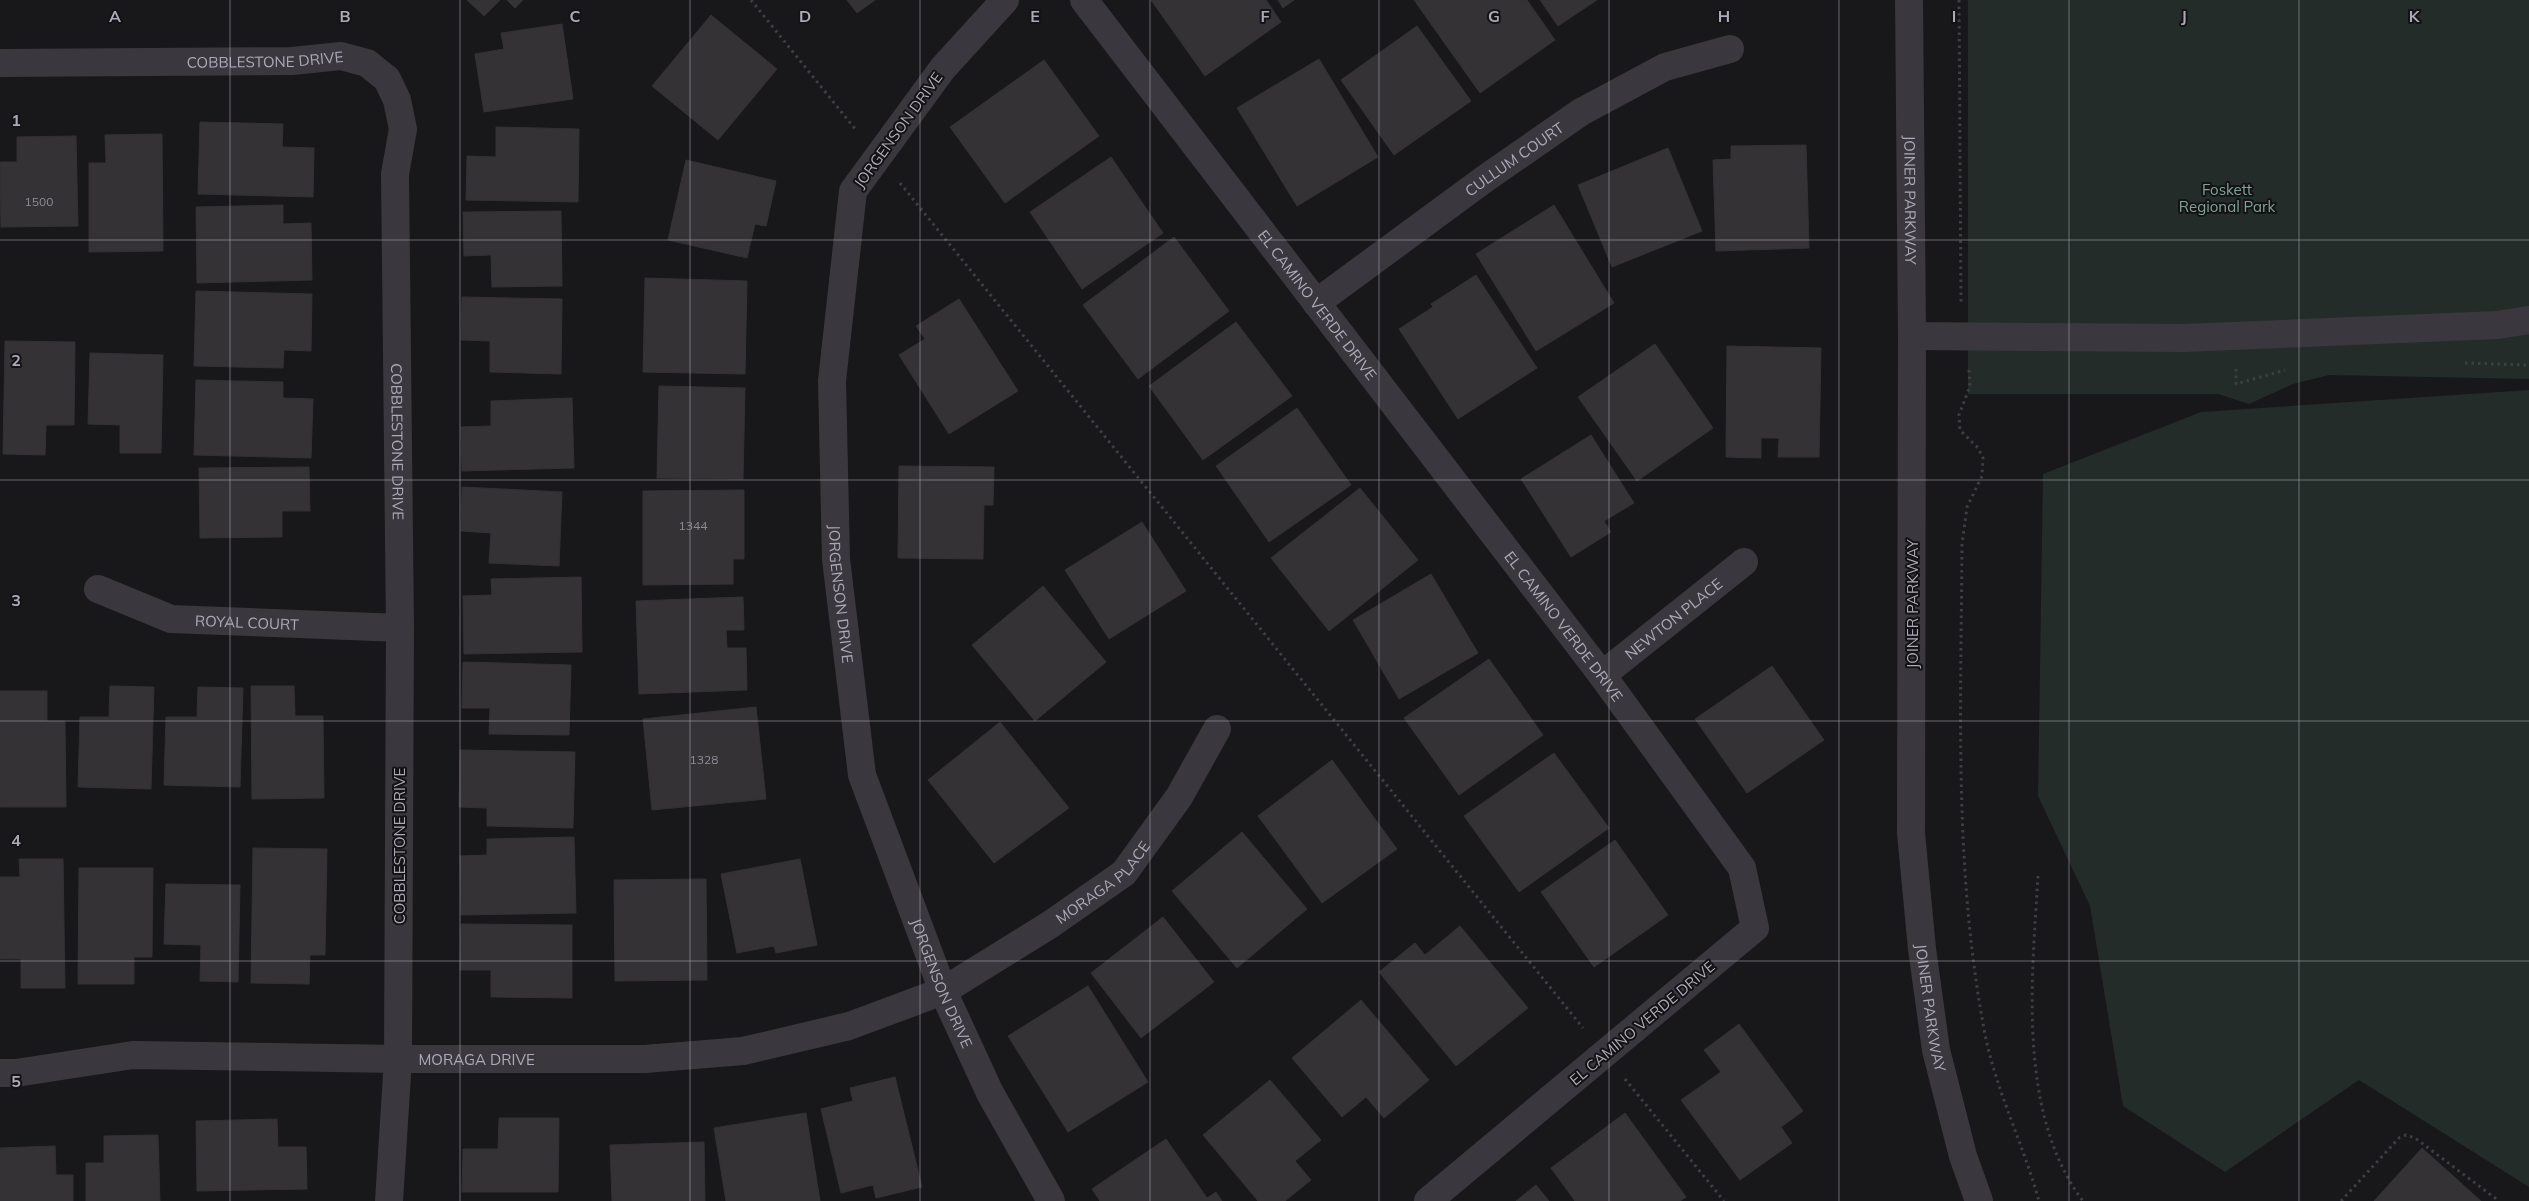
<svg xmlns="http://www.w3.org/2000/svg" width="2529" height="1201" font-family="Mulish,sans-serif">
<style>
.green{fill:#232c29}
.building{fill:#343235;stroke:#333135}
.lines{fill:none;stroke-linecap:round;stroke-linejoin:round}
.path{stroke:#403e45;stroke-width:3;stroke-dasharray:2.5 4;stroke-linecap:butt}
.minor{stroke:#3a383e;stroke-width:28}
.grid{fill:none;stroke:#aea9b8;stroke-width:1;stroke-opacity:0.55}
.labels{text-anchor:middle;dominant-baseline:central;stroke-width:4;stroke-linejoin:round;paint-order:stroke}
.number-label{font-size:12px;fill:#908b97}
.street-label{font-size:15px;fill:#aea9b8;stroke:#131214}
.park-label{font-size:15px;fill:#80a398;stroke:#131214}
.grid-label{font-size:16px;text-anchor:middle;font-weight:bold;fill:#aea9b8;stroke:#131214;stroke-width:4;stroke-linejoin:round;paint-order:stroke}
</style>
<rect width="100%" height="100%" fill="#181719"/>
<path class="green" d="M1968,0H2529V379L2329,375L2293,384L2249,404L2218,394H1968Z
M2529,390V1187L2359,1080L2225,1172L2123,1106L2090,906L2038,796L2043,474L2201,412Z"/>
<path class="building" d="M467,0H500L484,16Z
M507,0H523L515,8Z
M847,0H875L857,13Z
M1151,0H1266L1281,22L1205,76Z
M1278,0H1294L1283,8Z
M1414,0H1527L1555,40L1480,93Z
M1540,0H1597L1558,26Z
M711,15L777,69L718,140L652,86Z
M562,24L573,99L484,112L475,54L504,49L501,33Z
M1417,26L1471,101L1394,155L1341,80Z
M1319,59L1378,157L1297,206L1237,108Z
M1044,60L1099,136L1005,203L950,127Z
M200,122L283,124L282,147L314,148L313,197L198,194Z
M496,127L579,129L578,202L466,200L467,156L496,157Z
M162,134L163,251L89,252V163H106L105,135Z
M76,136L78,226L1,227L0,162H17V137Z
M1806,145L1809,248L1716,251L1713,160L1731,159V146Z
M1668,148L1702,231L1612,267L1578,185Z
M1111,157L1163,233L1082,289L1030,212Z
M686,160L776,181L766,226L755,224L747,258L668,240Z
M283,205V224L311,223L312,280L197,283L196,207Z
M1554,205L1614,303L1536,351L1476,254Z
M561,211L562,286L492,287L491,255L464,256L463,212Z
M1174,237L1229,311L1138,379L1083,305Z
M1476,275L1537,368L1458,419L1399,329L1433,307L1431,304Z
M645,278L747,281L745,374L643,372Z
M196,291L312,294L311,351L284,350L283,368L194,366Z
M462,297L562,299L561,374L490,372V341L461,340Z
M959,299L1018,391L949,434L899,355L925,339L916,326Z
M1236,322L1292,396L1203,460L1149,386Z
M5,341L75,342L74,425H46L45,455L3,454Z
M1655,344L1713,428L1637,481L1578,397Z
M1727,346L1821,348L1819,457H1778L1779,438H1761V458L1726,457Z
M90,353L163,355L161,453H120V425L88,424Z
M196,380L283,382V398L313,399L311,458L194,455Z
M659,386L745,388L743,479L657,478Z
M572,398L574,468L462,471L461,427L491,426V401Z
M1297,408L1351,485L1269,542L1216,466Z
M1591,435L1634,503L1604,521L1611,532L1571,557L1521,479Z
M899,466L994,467L993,505H984L983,559L898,558Z
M309,467L310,511H282V537L200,538L199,468Z
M462,487L562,492L559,566L489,563L491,533L461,531Z
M1360,488L1418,560L1329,631L1271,558Z
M744,490V559H733V584L643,585V491Z
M1142,522L1186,591L1109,639L1065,570Z
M1431,574L1478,653L1399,699L1353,620Z
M581,577L582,652L464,654L463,596L492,595L491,579Z
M1043,586L1106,662L1035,721L972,645Z
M743,597L744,630H726L727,648H746L747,690L639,694L636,601Z
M1489,659L1543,735L1459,795L1404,718Z
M463,662L571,665L569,735L489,734L490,708H462Z
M1772,666L1824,740L1747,793L1695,719Z
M110,686L154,687L151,789L78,787L80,717H109Z
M251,686H294L295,716H323L324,798L252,799Z
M198,687L243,688L240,787L164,785L166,717H197Z
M0,691H47V721H65L66,807H0Z
M756,707L766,799L652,810L643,719Z
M1000,722L1069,808L994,863L928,780Z
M460,750L575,752L573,828L487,826V808L459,807Z
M1554,753L1609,828L1519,892L1464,816Z
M1332,760L1397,849L1322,903L1258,816Z
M1242,832L1307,909L1237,968L1172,891Z
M574,837L576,913L461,915L460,856L487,855V839Z
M1615,840L1668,915L1594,967L1541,892Z
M253,848L327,849L325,955H310L309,984L251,983Z
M19,859H63L65,988H21V959H0V877H20Z
M800,859L817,945L776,953L774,946L737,953L721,874Z
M79,868H153L152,957H134V984H78Z
M706,879L707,980L615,981L614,880Z
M166,884L240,885L238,982L200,981L201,945L164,944Z
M1163,917L1214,982L1141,1038L1091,973Z
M461,924L572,925V998L491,997V970H460Z
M1460,926L1528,1008L1456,1066L1379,972L1415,943L1425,955Z
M1088,986L1148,1082L1068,1132L1008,1036Z
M1361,1000L1429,1080L1384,1118L1366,1097L1342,1117L1292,1058Z
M1739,1024L1803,1111L1781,1127L1792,1143L1740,1180L1681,1100L1721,1072L1704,1050Z
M895,1077L922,1187L876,1198L873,1185L841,1193L821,1109L853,1101L850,1088Z
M1270,1080L1321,1140L1295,1161L1311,1180L1285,1201H1258L1203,1135Z
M806,1113L820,1201H726L714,1128Z
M1625,1113L1686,1197L1680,1201H1575L1551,1168Z
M499,1118H559L558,1192H462L463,1149H498Z
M277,1119L278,1147H306L307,1189L197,1191L196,1121Z
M158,1135L160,1201H86V1163H104V1136Z
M1166,1139L1207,1198L1216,1192L1222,1201H1100L1092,1189Z
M704,1142L705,1201H612L610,1145Z
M55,1146L56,1175H73V1201H0V1148Z
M2422,1148L2481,1201H2374Z
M1536,1185L1549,1201H1516Z"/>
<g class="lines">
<path class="path" d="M751,0L856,130
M1959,0L1961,302
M900,183L1583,1028
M2465,363L2529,365
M2236,369V384L2285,370
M1969,370L1970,386L1959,415L1960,430L1978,448L1983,458L1982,476L1967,507L1962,544C1961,706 1954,868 1984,1029C1995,1089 2023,1143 2039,1201
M2038,876C2032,979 2017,1113 2083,1201
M1625,1079L1724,1201
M2341,1201L2399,1138L2406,1135L2415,1138L2499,1201"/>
<g class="minor">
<path id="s1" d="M1005,0L943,68L853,191L832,381L836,559L862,775L943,991L990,1093L1051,1201"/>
<path id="s2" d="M1084,0L1602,675L1742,868L1755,928L1428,1201"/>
<path id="s3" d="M1909,0L1912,336L1911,833L1922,949L1936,1050L1963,1156L1979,1201"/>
<path id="s4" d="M0,63L292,61L341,56L367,63L387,79L397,100L403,129L395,174L400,628L398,1059L389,1201"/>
<path id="s5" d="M1316,303L1486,178L1581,112L1665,67L1730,49"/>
<path d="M1912,336L2184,338L2497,325L2529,320"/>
<path id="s6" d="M98,589L171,619L400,628"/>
<path id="s7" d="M1602,675L1744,562"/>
<path id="s8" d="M0,1073H16L133,1055L398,1059H645L743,1051L849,1026L943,991L1051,924L1124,873L1179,797L1217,729"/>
</g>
</g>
<path class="grid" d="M230,0V1201M460,0V1201M690,0V1201M920,0V1201M1150,0V1201M1379,0V1201M1609,0V1201M1839,0V1201M2069,0V1201M2299,0V1201M0,240H2529M0,480H2529M0,721H2529M0,961H2529"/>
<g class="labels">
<g class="number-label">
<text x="39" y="201">1500</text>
<text x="693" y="525">1344</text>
<text x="704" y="759">1328</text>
</g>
<g class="street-label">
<text stroke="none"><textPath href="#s4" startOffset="265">COBBLESTONE DRIVE</textPath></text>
<text transform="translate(898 130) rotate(-54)">JORGENSON DRIVE</text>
<text stroke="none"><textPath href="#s5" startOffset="245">CULLUM COURT</textPath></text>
<text stroke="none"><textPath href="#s3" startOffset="200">JOINER PARKWAY</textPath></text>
<text stroke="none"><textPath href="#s2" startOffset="384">EL CAMINO VERDE DRIVE</textPath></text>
<text stroke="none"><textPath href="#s4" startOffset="760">COBBLESTONE DRIVE</textPath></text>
<text stroke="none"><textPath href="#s1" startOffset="649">JORGENSON DRIVE</textPath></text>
<text transform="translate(1912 604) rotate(-90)">JOINER PARKWAY</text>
<text stroke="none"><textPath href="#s7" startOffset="91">NEWTON PLACE</textPath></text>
<text stroke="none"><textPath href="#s6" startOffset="155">ROYAL COURT</textPath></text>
<text stroke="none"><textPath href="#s2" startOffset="789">EL CAMINO VERDE DRIVE</textPath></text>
<text transform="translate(399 846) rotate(-90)">COBBLESTONE DRIVE</text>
<text stroke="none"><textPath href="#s8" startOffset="1148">MORAGA PLACE</textPath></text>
<text stroke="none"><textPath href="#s1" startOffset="1054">JORGENSON DRIVE</textPath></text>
<text stroke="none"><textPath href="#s3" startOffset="1009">JOINER PARKWAY</textPath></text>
<text transform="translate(1642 1023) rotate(-40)">EL CAMINO VERDE DRIVE</text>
<text stroke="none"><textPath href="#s8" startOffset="478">MORAGA DRIVE</textPath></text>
</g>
<g class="park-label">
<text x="2227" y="189">Foskett<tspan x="2227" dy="17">Regional Park</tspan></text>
</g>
</g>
<g class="grid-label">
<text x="115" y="22">A</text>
<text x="345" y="22">B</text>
<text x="575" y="22">C</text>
<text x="805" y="22">D</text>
<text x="1035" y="22">E</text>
<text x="1265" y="22">F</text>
<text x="1494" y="22">G</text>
<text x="1724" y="22">H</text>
<text x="1954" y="22">I</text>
<text x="2184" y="22">J</text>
<text x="2414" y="22">K</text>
<text x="16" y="126">1</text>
<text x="16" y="366">2</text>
<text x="16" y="606">3</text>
<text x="16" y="846">4</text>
<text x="16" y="1087">5</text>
</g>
</svg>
